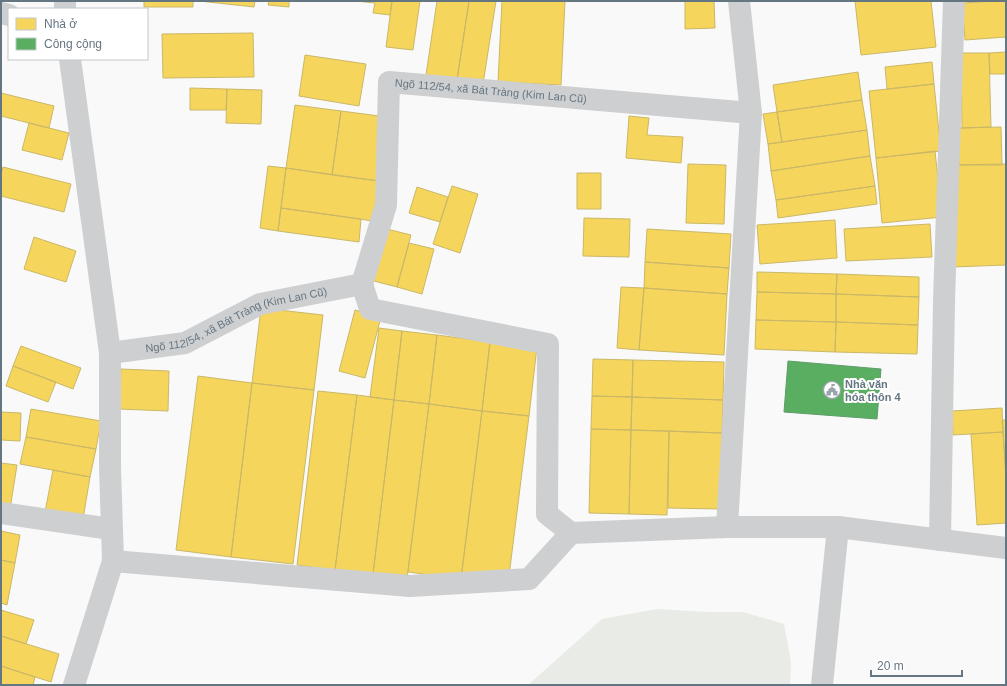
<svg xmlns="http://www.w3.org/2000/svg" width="1007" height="686" font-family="Helvetica,sans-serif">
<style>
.green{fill:#e8ebe6}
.homes{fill:#f6d55c;stroke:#cab868}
.public{fill:#5aae61;stroke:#5d9d6b}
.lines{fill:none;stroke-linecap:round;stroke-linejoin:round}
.minor{stroke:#cecfd0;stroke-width:22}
.labels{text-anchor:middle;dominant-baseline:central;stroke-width:4;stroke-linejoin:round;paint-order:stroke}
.street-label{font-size:11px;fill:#657683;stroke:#fff}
.poi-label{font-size:11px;font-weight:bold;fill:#657683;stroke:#fff;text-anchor:start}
</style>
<rect width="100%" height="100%" fill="#f9f9f9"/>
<path class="green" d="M657,609L708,612H743L784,624L791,662L790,685H528L602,619Z"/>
<path class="homes" d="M144,1H193V7H144Z
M199,1H255L254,7Z
M269,1H289V7L268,5Z
M355,1H392L390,15L373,13L375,3Z
M392,1H420L413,50L386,47Z
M437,1H469L457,80L426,75Z
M469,1H496L483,84L457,80Z
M502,1H565L561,85L498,82Z
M685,1H714L715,28L685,29Z
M855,1H931L936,47L861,55Z
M995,1H1006V37L965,40L962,3Z
M253,33L254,77L163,78L162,34Z
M1006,52V74H990L989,53Z
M961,53H989L991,127L962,128Z
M305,55L366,64L359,106L299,96Z
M932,62L934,84L887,89L885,67Z
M858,72L862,100L777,112L773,85Z
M934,84L941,151L876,158L869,91Z
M190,88L227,89L226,110H190Z
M227,89L262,90L261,124L226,123Z
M1,93L54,106L49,128L1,116Z
M862,100L867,130L782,142L777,112Z
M295,105L341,111L332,175L286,168Z
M341,111L387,117L379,181L332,175Z
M777,112L782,142L768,144L763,114Z
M629,116L649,118L647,135L683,137L681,163L626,158Z
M29,123L69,133L62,160L22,150Z
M1001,127L1002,165H959L958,128Z
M867,130L870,156L771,171L768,144Z
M935,151L942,217L882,223L876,158Z
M870,156L875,186L776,200L771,171Z
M688,164L726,165L724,224L686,223Z
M1006,164V265L953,267L951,165Z
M268,166L286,168L278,231L260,228Z
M3,167L71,184L64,212L1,196V174Z
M286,168L379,181L373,221L281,208Z
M577,173H601V209H577Z
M452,186L478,194L460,253L433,244Z
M875,186L877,204L778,218L776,200Z
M417,187L448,197L440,222L409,213Z
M281,208L361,219L359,242L278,231Z
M584,218L630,219L629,257L583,256Z
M835,220L837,258L760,264L757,225Z
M930,224L932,257L846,261L844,229Z
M383,228L411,235L397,287L370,280Z
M647,229L731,234L729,268L645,262Z
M34,237L76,251L66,282L24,269Z
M409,243L434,249L422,294L397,287Z
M645,262L729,268L727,294L644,288Z
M757,272L837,274L836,294L757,292Z
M837,274L919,277V297L836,294Z
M621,287L644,288L639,350L617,348Z
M644,288L727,294L724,355L639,350Z
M757,292L836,294V322L756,320Z
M836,294L919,297L918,325L836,322Z
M261,308L323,315L314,390L252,383Z
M355,310L381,317L365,378L339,371Z
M756,320L836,322L835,352L755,349Z
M836,322L918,325L917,354L835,352Z
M379,328L402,331L394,400L370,397Z
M402,331L437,335L429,404L394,400Z
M437,335L490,342L482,411L429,404Z
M490,342L537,347L529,416L482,411Z
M21,346L81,368L73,389L13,366Z
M593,359L633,360L632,397L592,396Z
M633,360L724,362L723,400L632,397Z
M13,366L56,382L48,402L6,386Z
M121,369L169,371L168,411L119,409Z
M198,376L252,383L231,557L176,550Z
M252,383L314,390L293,564L231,557Z
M318,391L357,395L335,570L297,565Z
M357,395L394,400L373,574L335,570Z
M592,396L632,397L631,430L591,429Z
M632,397L723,400L722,433L631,430Z
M394,400L429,404L407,578L373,574Z
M429,404L482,411L461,579L408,572Z
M1002,408L1003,432L953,435L952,411Z
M31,409L101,421L96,449L26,437Z
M482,411L529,416L509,576L461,579Z
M1,412L21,413L20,441L1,440Z
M1002,420H1006V477L1003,432Z
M591,429L631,430L629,514L589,513Z
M631,430L669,431L667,515L629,514Z
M669,431L722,433L720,509L668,508Z
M1003,432L1006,477V523L977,525L971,434Z
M26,437L96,449L90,477L20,464Z
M1,463L17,465L10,509L1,508Z
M53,470L90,477L83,519L45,512Z
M1,531L20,535L15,563L1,560Z
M1,560L15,563L7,605L1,603Z
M1,610L34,620L26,644L1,636Z
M1,636L59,654L51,682L1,666Z
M1,666L35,677L33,685H1Z"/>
<path class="public" d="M788,361L881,369L877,419L784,412Z"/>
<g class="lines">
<g class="minor">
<path d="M65,1V9"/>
<path d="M1,13L9,15"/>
<path d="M70,59L110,353V467L113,561L74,685"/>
<path d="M362,284L370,309L548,344L547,514L571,533"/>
<path id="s1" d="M110,353L185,343L260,304L362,284L386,205L389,82L751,113"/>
<path d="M1,513L111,529"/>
<path d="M727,527L751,113L739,1"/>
<path d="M940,540L944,301L954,1"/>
<path d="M113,561L410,586L529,579L571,533L727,527H838L1006,548"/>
<path d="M822,685L838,527"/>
</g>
</g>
<defs>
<symbol id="civic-ring" viewBox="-11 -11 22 22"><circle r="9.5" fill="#fff" stroke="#99a4ac" stroke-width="1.5"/><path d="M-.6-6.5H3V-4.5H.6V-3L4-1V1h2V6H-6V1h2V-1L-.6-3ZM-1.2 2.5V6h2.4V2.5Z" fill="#99a4ac"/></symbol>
</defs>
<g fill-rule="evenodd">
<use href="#civic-ring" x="822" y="380" width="20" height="20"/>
</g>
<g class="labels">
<g class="street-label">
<text stroke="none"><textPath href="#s1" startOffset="572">Ngõ 112/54, xã Bát Tràng (Kim Lan Cũ)</textPath></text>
<text stroke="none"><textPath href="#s1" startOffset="132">Ngõ 112/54, xã Bát Tràng (Kim Lan Cũ)</textPath></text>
</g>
<g class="poi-label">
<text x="845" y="384">Nhà văn<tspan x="845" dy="13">hóa thôn 4</tspan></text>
</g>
</g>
<rect width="1007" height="686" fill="none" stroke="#657683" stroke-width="4"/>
<rect x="8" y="8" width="140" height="52" fill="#ffffff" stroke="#c1c8cd"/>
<rect x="16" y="18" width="20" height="12" fill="#f6d55c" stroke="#c1c8cd"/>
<text x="44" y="28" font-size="12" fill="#657683">Nhà ở</text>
<rect x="16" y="38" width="20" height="12" fill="#5aae61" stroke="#c1c8cd"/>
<text x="44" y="48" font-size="12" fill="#657683">Công cộng</text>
<path d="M871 670v6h91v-6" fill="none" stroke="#657683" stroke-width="2"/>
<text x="877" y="670" font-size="12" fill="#657683" stroke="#ffffff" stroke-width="3" paint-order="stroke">20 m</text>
</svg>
